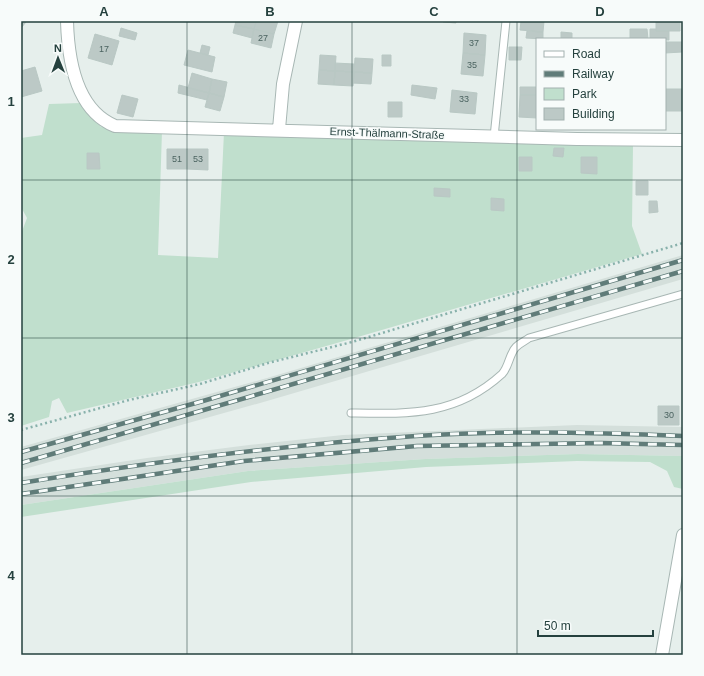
<svg xmlns="http://www.w3.org/2000/svg" width="704" height="676" font-family="Helvetica,sans-serif">
<style>
.built{fill:#d4dfdb}
.green{fill:#c0dfcd}
.building{fill:#bcc9c6;stroke:#b9c8c4}
.lines{fill:none;stroke-linecap:round;stroke-linejoin:round}
.lane-casing{stroke:#a8b7b4;stroke-width:9}
.street-casing{stroke:#a8b7b4;stroke-width:14}
.path{stroke:#88b1ab;stroke-width:2.5;stroke-dasharray:2 3;stroke-linecap:butt}
.lane{stroke:#fff;stroke-width:7}
.street{stroke:#fff;stroke-width:12}
.rail-casing{stroke:#607c79;stroke-width:4.5}
.rail{stroke:#f7fbfa;stroke-width:3;stroke-dasharray:9;stroke-linecap:butt}
.grid{fill:none;stroke:#25413e;stroke-width:1;stroke-opacity:0.55}
.labels{text-anchor:middle;dominant-baseline:central;stroke-width:3;stroke-linejoin:round;paint-order:stroke}
.number-label{font-size:9px;fill:#4b6360}
.street-label{font-size:11px;fill:#25413e;stroke:#f7fbfa}
.neatline{fill:none;stroke:#25413e;stroke-width:1.5}
.grid-label{font-size:13px;text-anchor:middle;font-weight:bold;fill:#25413e}
</style>
<rect width="100%" height="100%" fill="#e6efec"/>
<path class="built" d="M683,255V279L267,401L21,470V447L267,378Z
M577,425L683,427V456L578,454L425,459L248,471L21,505V477L147,458L249,445L343,435Z"/>
<path class="green" d="M81,103L101,127L162,131L158,255L218,258L224,132L633,145L632,226L642,254L351,339L199,382L67,413L59,398L52,401L49,417L21,426V234L27,218L21,207V138L42,135L49,104Z
M578,454L683,456V489L674,487L667,471L650,462L577,461L426,467L251,482L21,517V505L248,471L425,459Z"/>
<path class="building" d="M21,21L26,22L21,28Z
M236,21L256,22L254,29L235,25Z
M256,21H278L274,34L254,29Z
M443,21H456V23L443,22Z
M521,21H544L543,32L520,30Z
M656,21H680V31H656Z
M235,25L254,29L252,38L233,33Z
M121,28L137,33L135,40L119,36Z
M254,29L274,34L271,48L251,43Z
M630,29H647L648,39H630Z
M650,29H656V31H669V40L650,39Z
M527,31L543,32V39L526,38Z
M561,32L572,33V39H561Z
M464,33L486,35L485,55L463,53Z
M95,34L119,41L112,65L88,58Z
M665,42H682V52L665,53Z
M202,45L210,47L208,55L200,53Z
M509,47H522L521,60H509Z
M188,50L215,57L212,72L184,65Z
M463,53L485,55L483,76L461,74Z
M320,55L336,56L335,71L319,70Z
M382,55H391V66H382Z
M355,58L373,59L372,73L354,72Z
M335,63L354,64V72L335,71Z
M35,67L42,91L21,97V71Z
M319,70L335,71L334,85L318,84Z
M335,71L354,72L353,86L334,85Z
M354,72L372,73L371,84L353,83Z
M192,73L212,79L209,93L188,88Z
M212,79L227,82L224,97L209,93Z
M179,85L209,93L207,100L178,93Z
M412,85L437,88L435,99L411,95Z
M520,87H537V95H520Z
M665,89H683V111H665Z
M452,90L477,93L475,114L450,112Z
M209,93L224,97L220,111L205,107Z
M122,95L138,99L133,117L117,113Z
M520,95H537V118L519,117Z
M388,102H402V117H388Z
M554,148H564L563,157L553,156Z
M167,149H187V169H167Z
M187,149H208V170L187,169Z
M87,153H99L100,169H87Z
M519,157H532V171H519Z
M581,157H597V174L581,173Z
M636,181H648V195H636Z
M434,188L450,189V197L434,196Z
M491,198L504,199V211L491,210Z
M649,201H657L658,212L649,213Z
M658,406H679V425H658Z"/>
<g class="lines">
<defs>
<path id="lane" d="M494,137L506,21
M351,413C409,414 456,416 502,374C509,367 509,354 516,347C520,343 525,341 529,338L683,294"/>
<path id="street" d="M67,21C68,58 76,110 115,126L577,139L683,140
M279,129L283,84L296,21
M662,655L683,535"/>
</defs>
<use href="#lane" class="lane-casing"/>
<use href="#street" class="street-casing"/>
<path class="path" d="M21,430L129,400L200,384L268,363L352,342L683,243"/>
<use href="#lane" class="lane"/>
<use href="#street" class="street"/>
<defs>
<path id="rail" d="M21,452L203,401L683,260
M21,463L683,271
M21,483C152,462 283,445 416,436C505,430 594,432 683,436
M21,494L244,461L417,446L601,443L683,445"/>
</defs>
<use href="#rail" class="rail-casing"/>
<use href="#rail" class="rail"/>
</g>
<path class="grid" d="M187,21V655M352,21V655M517,21V655M21,180H683M21,338H683M21,496H683"/>
<g class="labels">
<g class="number-label">
<text x="263" y="38">27</text>
<text x="474" y="43">37</text>
<text x="104" y="49">17</text>
<text x="472" y="65">35</text>
<text x="464" y="99">33</text>
<text x="177" y="159">51</text>
<text x="198" y="159">53</text>
<text x="669" y="415">30</text>
</g>
<g class="street-label">
<text transform="translate(387 133) rotate(2)">Ernst-Thälmann-Straße</text>
</g>
</g>
<rect width="704" height="676" fill="none" stroke="#f7fbfa" stroke-width="44"/>
<rect x="536" y="38" width="130" height="92" fill="#f7fbfa" stroke="#a3b1af"/>
<rect x="544" y="51" width="20" height="6" fill="#ffffff" stroke="#a3b1af"/>
<text x="572" y="58" font-size="12" fill="#25413e">Road</text>
<rect x="544" y="71" width="20" height="6" fill="#607c79" stroke="#a3b1af"/>
<text x="572" y="78" font-size="12" fill="#25413e">Railway</text>
<rect x="544" y="88" width="20" height="12" fill="#c0dfcd" stroke="#a3b1af"/>
<text x="572" y="98" font-size="12" fill="#25413e">Park</text>
<rect x="544" y="108" width="20" height="12" fill="#bcc9c6" stroke="#a3b1af"/>
<text x="572" y="118" font-size="12" fill="#25413e">Building</text>
<g transform="translate(58 58) rotate(359)" stroke="#f7fbfa" stroke-width="3" paint-order="stroke">
<path d="M0-3L7 15L0 10L-7 15Z" fill="#25413e"/>
<text y="-6" font-size="11" font-weight="bold" text-anchor="middle" fill="#25413e">N</text>
</g>
<path d="M538 630v6h115v-6" fill="none" stroke="#25413e" stroke-width="2"/>
<text x="544" y="630" font-size="12" fill="#25413e" stroke="#f7fbfa" stroke-width="3" paint-order="stroke">50 m</text>
<rect x="22" y="22" width="660" height="632" class="neatline"/>
<g class="grid-label">
<text x="104" y="16">A</text>
<text x="270" y="16">B</text>
<text x="434" y="16">C</text>
<text x="600" y="16">D</text>
<text x="11" y="106">1</text>
<text x="11" y="264">2</text>
<text x="11" y="422">3</text>
<text x="11" y="580">4</text>
</g>
</svg>
